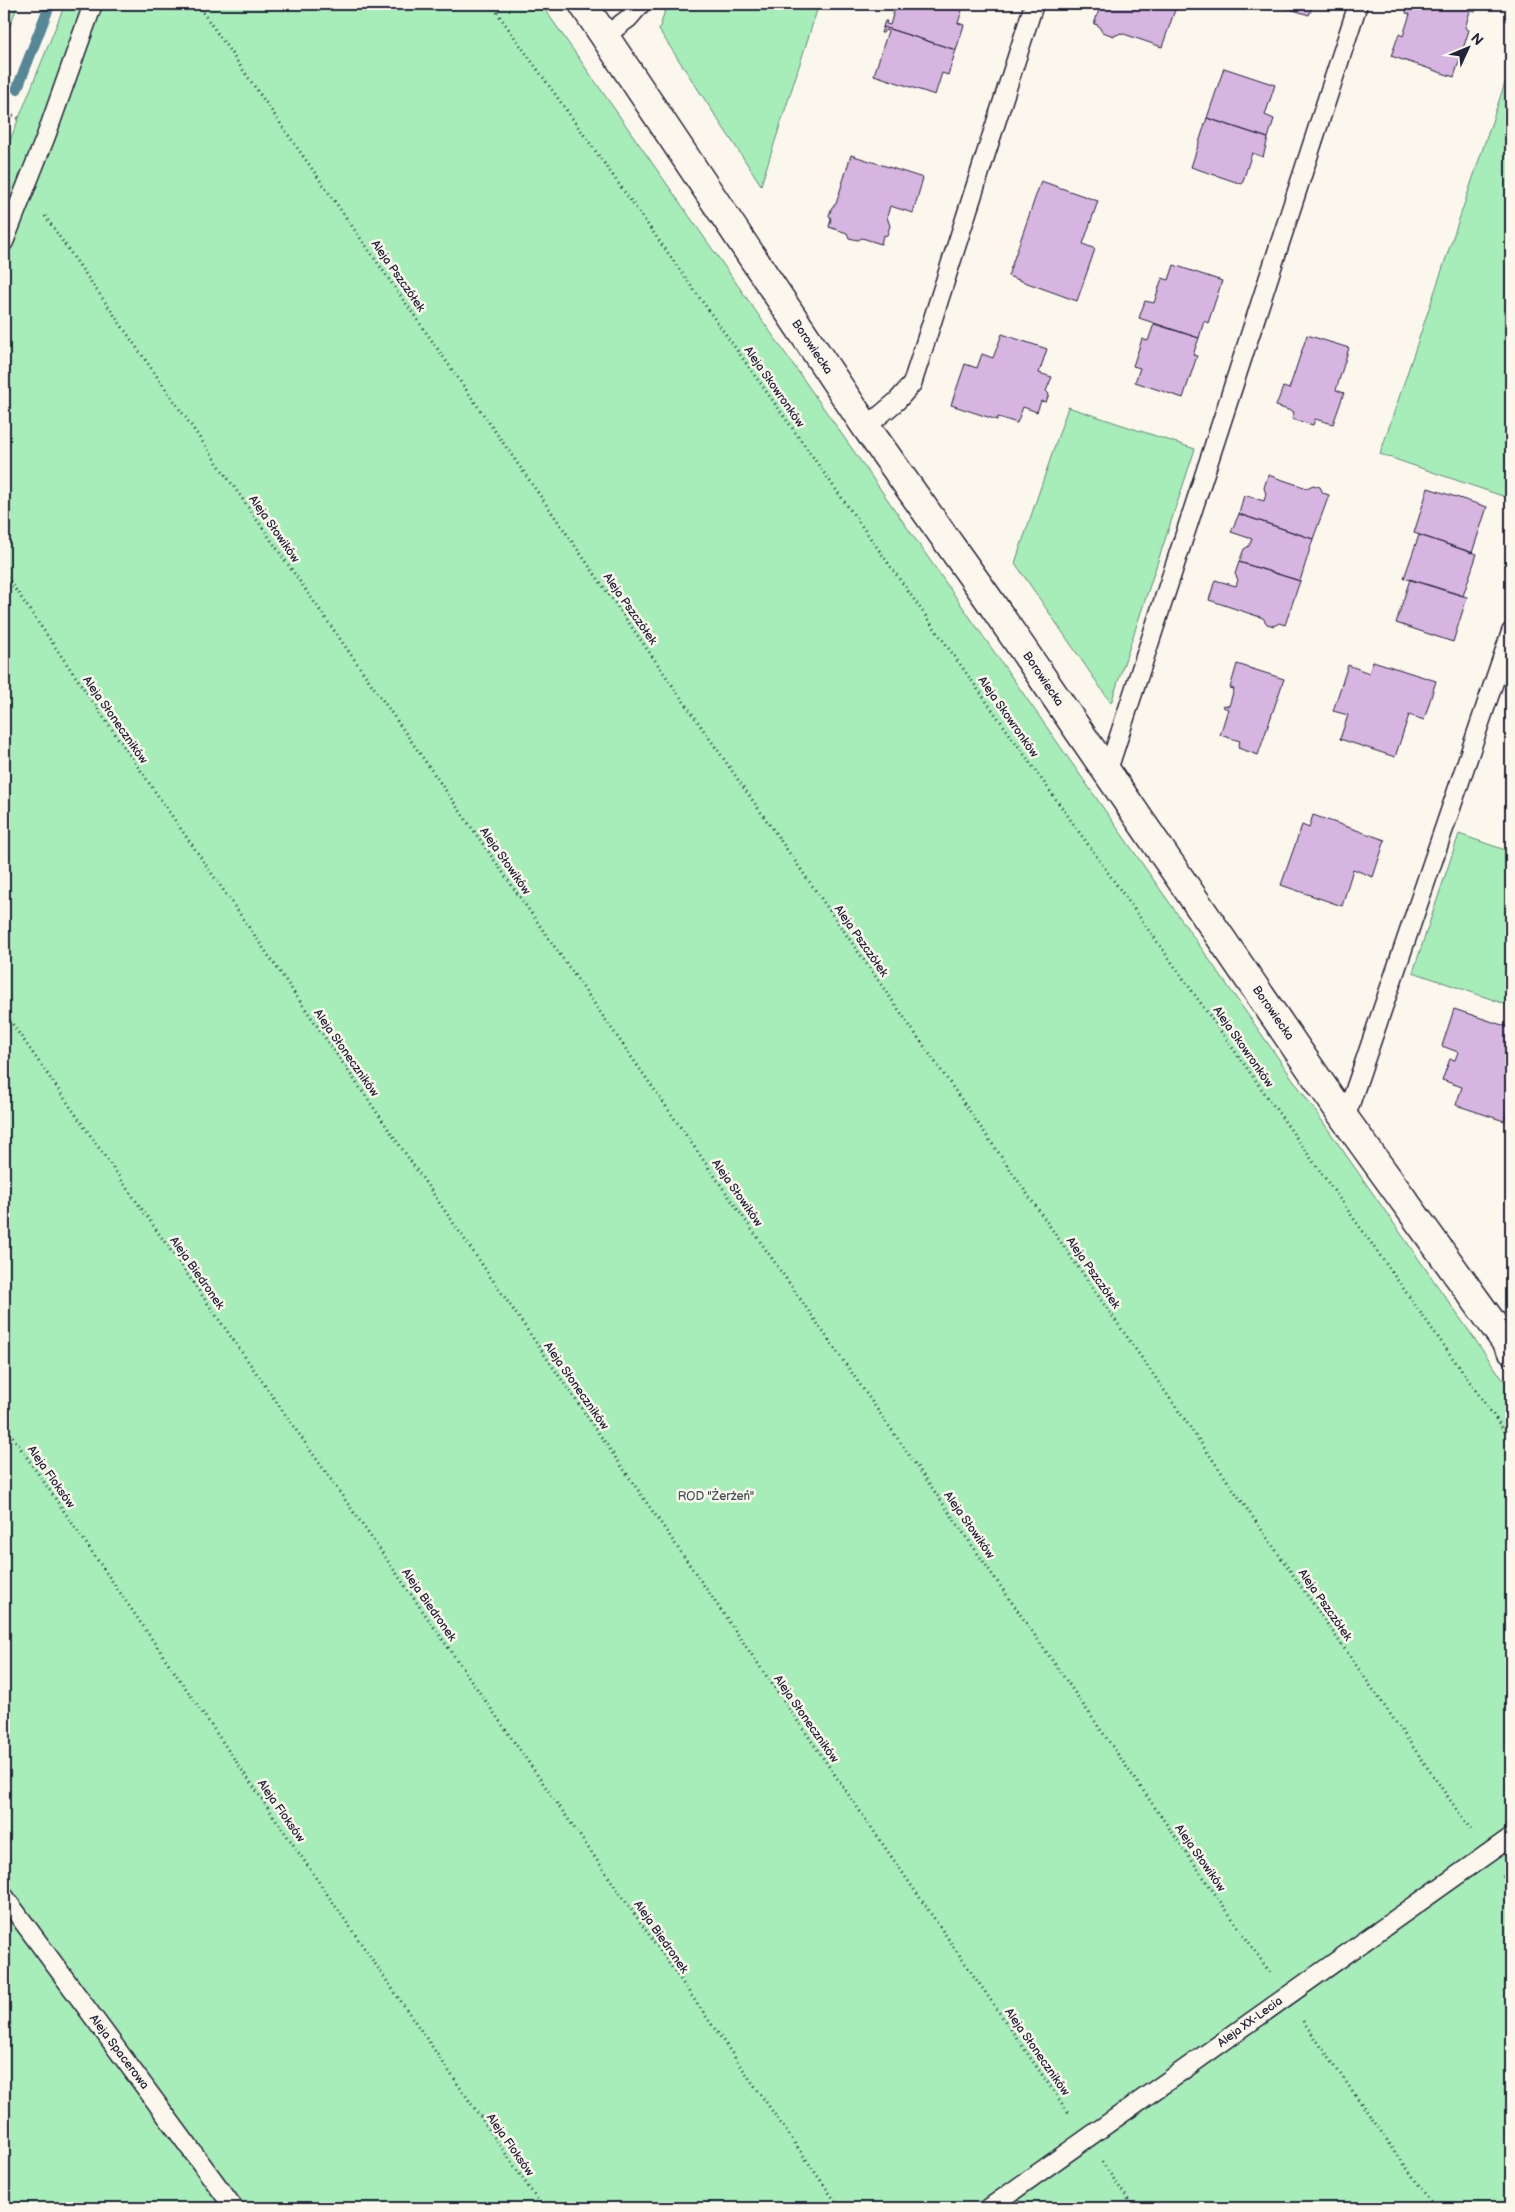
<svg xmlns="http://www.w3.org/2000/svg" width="1515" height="2212" font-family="'Balsamiq Sans',sans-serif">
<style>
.green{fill:#a6edb9;stroke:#64887a}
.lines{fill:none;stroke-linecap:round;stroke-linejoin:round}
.stream{stroke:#578797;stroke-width:11}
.building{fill:#d7b5e1;stroke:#22223b}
.lane-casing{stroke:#22223b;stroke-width:21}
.street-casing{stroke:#22223b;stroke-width:31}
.path{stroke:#22223b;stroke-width:3;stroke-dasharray:1 4;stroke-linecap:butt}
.lane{stroke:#fbf7ec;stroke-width:18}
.street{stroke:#fbf7ec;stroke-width:28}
.labels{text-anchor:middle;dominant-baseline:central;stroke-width:5;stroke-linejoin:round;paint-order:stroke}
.street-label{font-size:12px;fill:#22223b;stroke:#fbf7ec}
.park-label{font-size:12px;fill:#43555a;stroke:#fbf7ec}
</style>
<rect width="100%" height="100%" fill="#fbf7ec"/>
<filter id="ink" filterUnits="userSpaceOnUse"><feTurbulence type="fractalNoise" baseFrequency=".02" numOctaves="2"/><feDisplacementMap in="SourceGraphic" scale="10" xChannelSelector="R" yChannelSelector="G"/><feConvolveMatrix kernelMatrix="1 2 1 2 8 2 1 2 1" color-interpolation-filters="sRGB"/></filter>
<g filter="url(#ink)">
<path class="green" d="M4,4H18L4,42Z
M65,4H541L1511,1391V2208H4V155Z
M667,4H819L761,185L659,30Z
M1511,65V499L1380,454Z
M1068,407L1195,449L1111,703L1015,563Z
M1459,834L1511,852V1006L1413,972Z"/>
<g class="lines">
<path class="stream" d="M17,89L50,4"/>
</g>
<path class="building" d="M896,4H964L958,23L964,25L956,50L883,27L885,21H887L886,24L890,25Z
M1101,4H1177L1162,47L1121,33L1114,36L1102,32L1098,25L1094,24Z
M1274,4H1313L1309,15Z
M1408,4H1478L1475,12L1470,11L1465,28L1469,30L1454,77L1391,56L1399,34L1403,36L1410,14L1406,13Z
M883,27L956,50L948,75L942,73L935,95L874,75L888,31L885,30L883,33H881Z
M1224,68L1275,85L1265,115L1274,119L1268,138L1207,118Z
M1207,118L1268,138L1263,157L1252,153L1242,184L1191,167Z
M851,155L923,178L913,213L890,206L887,217L890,226L887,235L883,236L881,244L862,238L858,240L849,238L847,233L829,227L831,219L829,215L832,207L836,204Z
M1041,181L1098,201L1083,244L1095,249L1077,301L1008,276Z
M1174,265L1222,281L1208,323L1204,321L1199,338L1139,318L1145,301L1154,303L1162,278L1169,280Z
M1154,324L1199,338L1193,355L1197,356L1183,398L1135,382L1140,368L1133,366L1142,339L1148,341Z
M1002,334L1047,349L1039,373L1052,377L1046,391L1049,394L1046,402L1041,401L1037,412L1023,407L1017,423L998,417L997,420L951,405L965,364L977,368L982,354L993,358Z
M1307,335L1349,348L1336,390L1344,393L1333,424L1315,419L1313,425L1292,419L1294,412L1276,406L1283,387L1289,389Z
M1268,475L1307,488L1313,485L1320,487L1323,493L1329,495L1313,539L1239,514L1244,495L1264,501L1266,494L1264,488Z
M1428,488L1487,507L1472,553L1414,533Z
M1239,514L1313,539L1300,581L1239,562L1244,549L1249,546L1252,539L1231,532Z
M1419,535L1477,554L1463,596L1404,578Z
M1239,562L1300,581L1285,625L1279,623L1274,626L1267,624L1263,618L1209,600L1215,580L1236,586L1238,580L1235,574Z
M1410,579L1467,597L1453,642L1396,623Z
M1373,661L1436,681L1424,720L1409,715L1395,757L1340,739L1348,715L1333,711L1348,665L1369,673Z
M1237,664L1284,679L1258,755L1238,748L1240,741L1220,735L1228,709L1223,707L1224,705L1229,706L1234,689L1230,688Z
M1313,815L1385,840L1373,877L1353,869L1342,906L1281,885L1302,825L1309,828Z
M1454,1009L1511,1028V1100L1504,1121L1456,1105L1462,1087L1442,1080L1450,1059L1455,1060L1458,1052L1442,1046Z"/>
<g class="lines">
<defs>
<path id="lane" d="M605,36L629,18L641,4
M4,242L46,136L93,4
M866,427L897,401L912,384L1034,4
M1107,773L1358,4
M1345,1119L1511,632
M4,1896L234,2208
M989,2208L1511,1837"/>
<path id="street" d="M583,4L866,427L987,597L1345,1119L1511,1349"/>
</defs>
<use href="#lane" class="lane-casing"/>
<use href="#street" class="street-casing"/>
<path class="path" d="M197,4L1471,1830
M491,4L1511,1440
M4,111L22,120
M45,216L1271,1974
M4,573L1070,2115
M4,1012L840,2208
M4,1424L543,2208
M1503,1876L1511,1888
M1303,2021L1435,2208
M1102,2162L1134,2208"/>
<use href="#lane" class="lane"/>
<use href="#street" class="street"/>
</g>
</g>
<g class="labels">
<g class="street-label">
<text transform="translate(398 276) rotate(55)">Aleja Pszczółek</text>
<text transform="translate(812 347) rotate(56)">Borowiecka</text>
<text transform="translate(774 387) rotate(55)">Aleja Skowronków</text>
<text transform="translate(274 529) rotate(55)">Aleja Słowików</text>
<text transform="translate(630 609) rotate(55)">Aleja Pszczółek</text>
<text transform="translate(1043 679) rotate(56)">Borowiecka</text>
<text transform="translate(1008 717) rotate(55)">Aleja Skowronków</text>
<text transform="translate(115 720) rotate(55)">Aleja Słoneczników</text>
<text transform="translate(505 861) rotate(55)">Aleja Słowików</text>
<text transform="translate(861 941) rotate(55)">Aleja Pszczółek</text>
<text transform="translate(1273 1013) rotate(55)">Borowiecka</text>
<text transform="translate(1243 1047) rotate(55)">Aleja Skowronków</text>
<text transform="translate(346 1053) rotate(55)">Aleja Słoneczników</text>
<text transform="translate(737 1193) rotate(55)">Aleja Słowików</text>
<text transform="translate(197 1273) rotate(55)">Aleja Biedronek</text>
<text transform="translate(1093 1273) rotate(55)">Aleja Pszczółek</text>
<text transform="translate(576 1386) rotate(55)">Aleja Słoneczników</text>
<text transform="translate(51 1477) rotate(55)">Aleja Floksów</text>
<text transform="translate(969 1525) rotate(55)">Aleja Słowików</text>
<text transform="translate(429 1605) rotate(55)">Aleja Biedronek</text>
<text transform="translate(1325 1605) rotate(55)">Aleja Pszczółek</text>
<text transform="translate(806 1719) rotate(55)">Aleja Słoneczników</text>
<text transform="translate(281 1811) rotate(55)">Aleja Floksów</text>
<text transform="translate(1200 1858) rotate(55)">Aleja Słowików</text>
<text transform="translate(661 1937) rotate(55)">Aleja Biedronek</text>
<text transform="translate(1250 2022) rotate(-36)">Aleja XX-Lecia</text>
<text transform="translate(119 2052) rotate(53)">Aleja Spacerowa</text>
<text transform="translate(1037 2052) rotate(55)">Aleja Słoneczników</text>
<text transform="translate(510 2145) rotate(55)">Aleja Floksów</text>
</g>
<g class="park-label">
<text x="716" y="1496">ROD "Żerżeń"</text>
</g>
</g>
<rect width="1515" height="2212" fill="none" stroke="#fbf7ec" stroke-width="20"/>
<rect x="10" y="10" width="1495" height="2192" fill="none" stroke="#22223b" stroke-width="2" filter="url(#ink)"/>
<g transform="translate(1468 48) rotate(46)" stroke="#fbf7ec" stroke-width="4" paint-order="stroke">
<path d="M0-4L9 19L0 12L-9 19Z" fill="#22223b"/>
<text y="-8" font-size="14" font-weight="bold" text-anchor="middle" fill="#22223b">N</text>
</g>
</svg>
